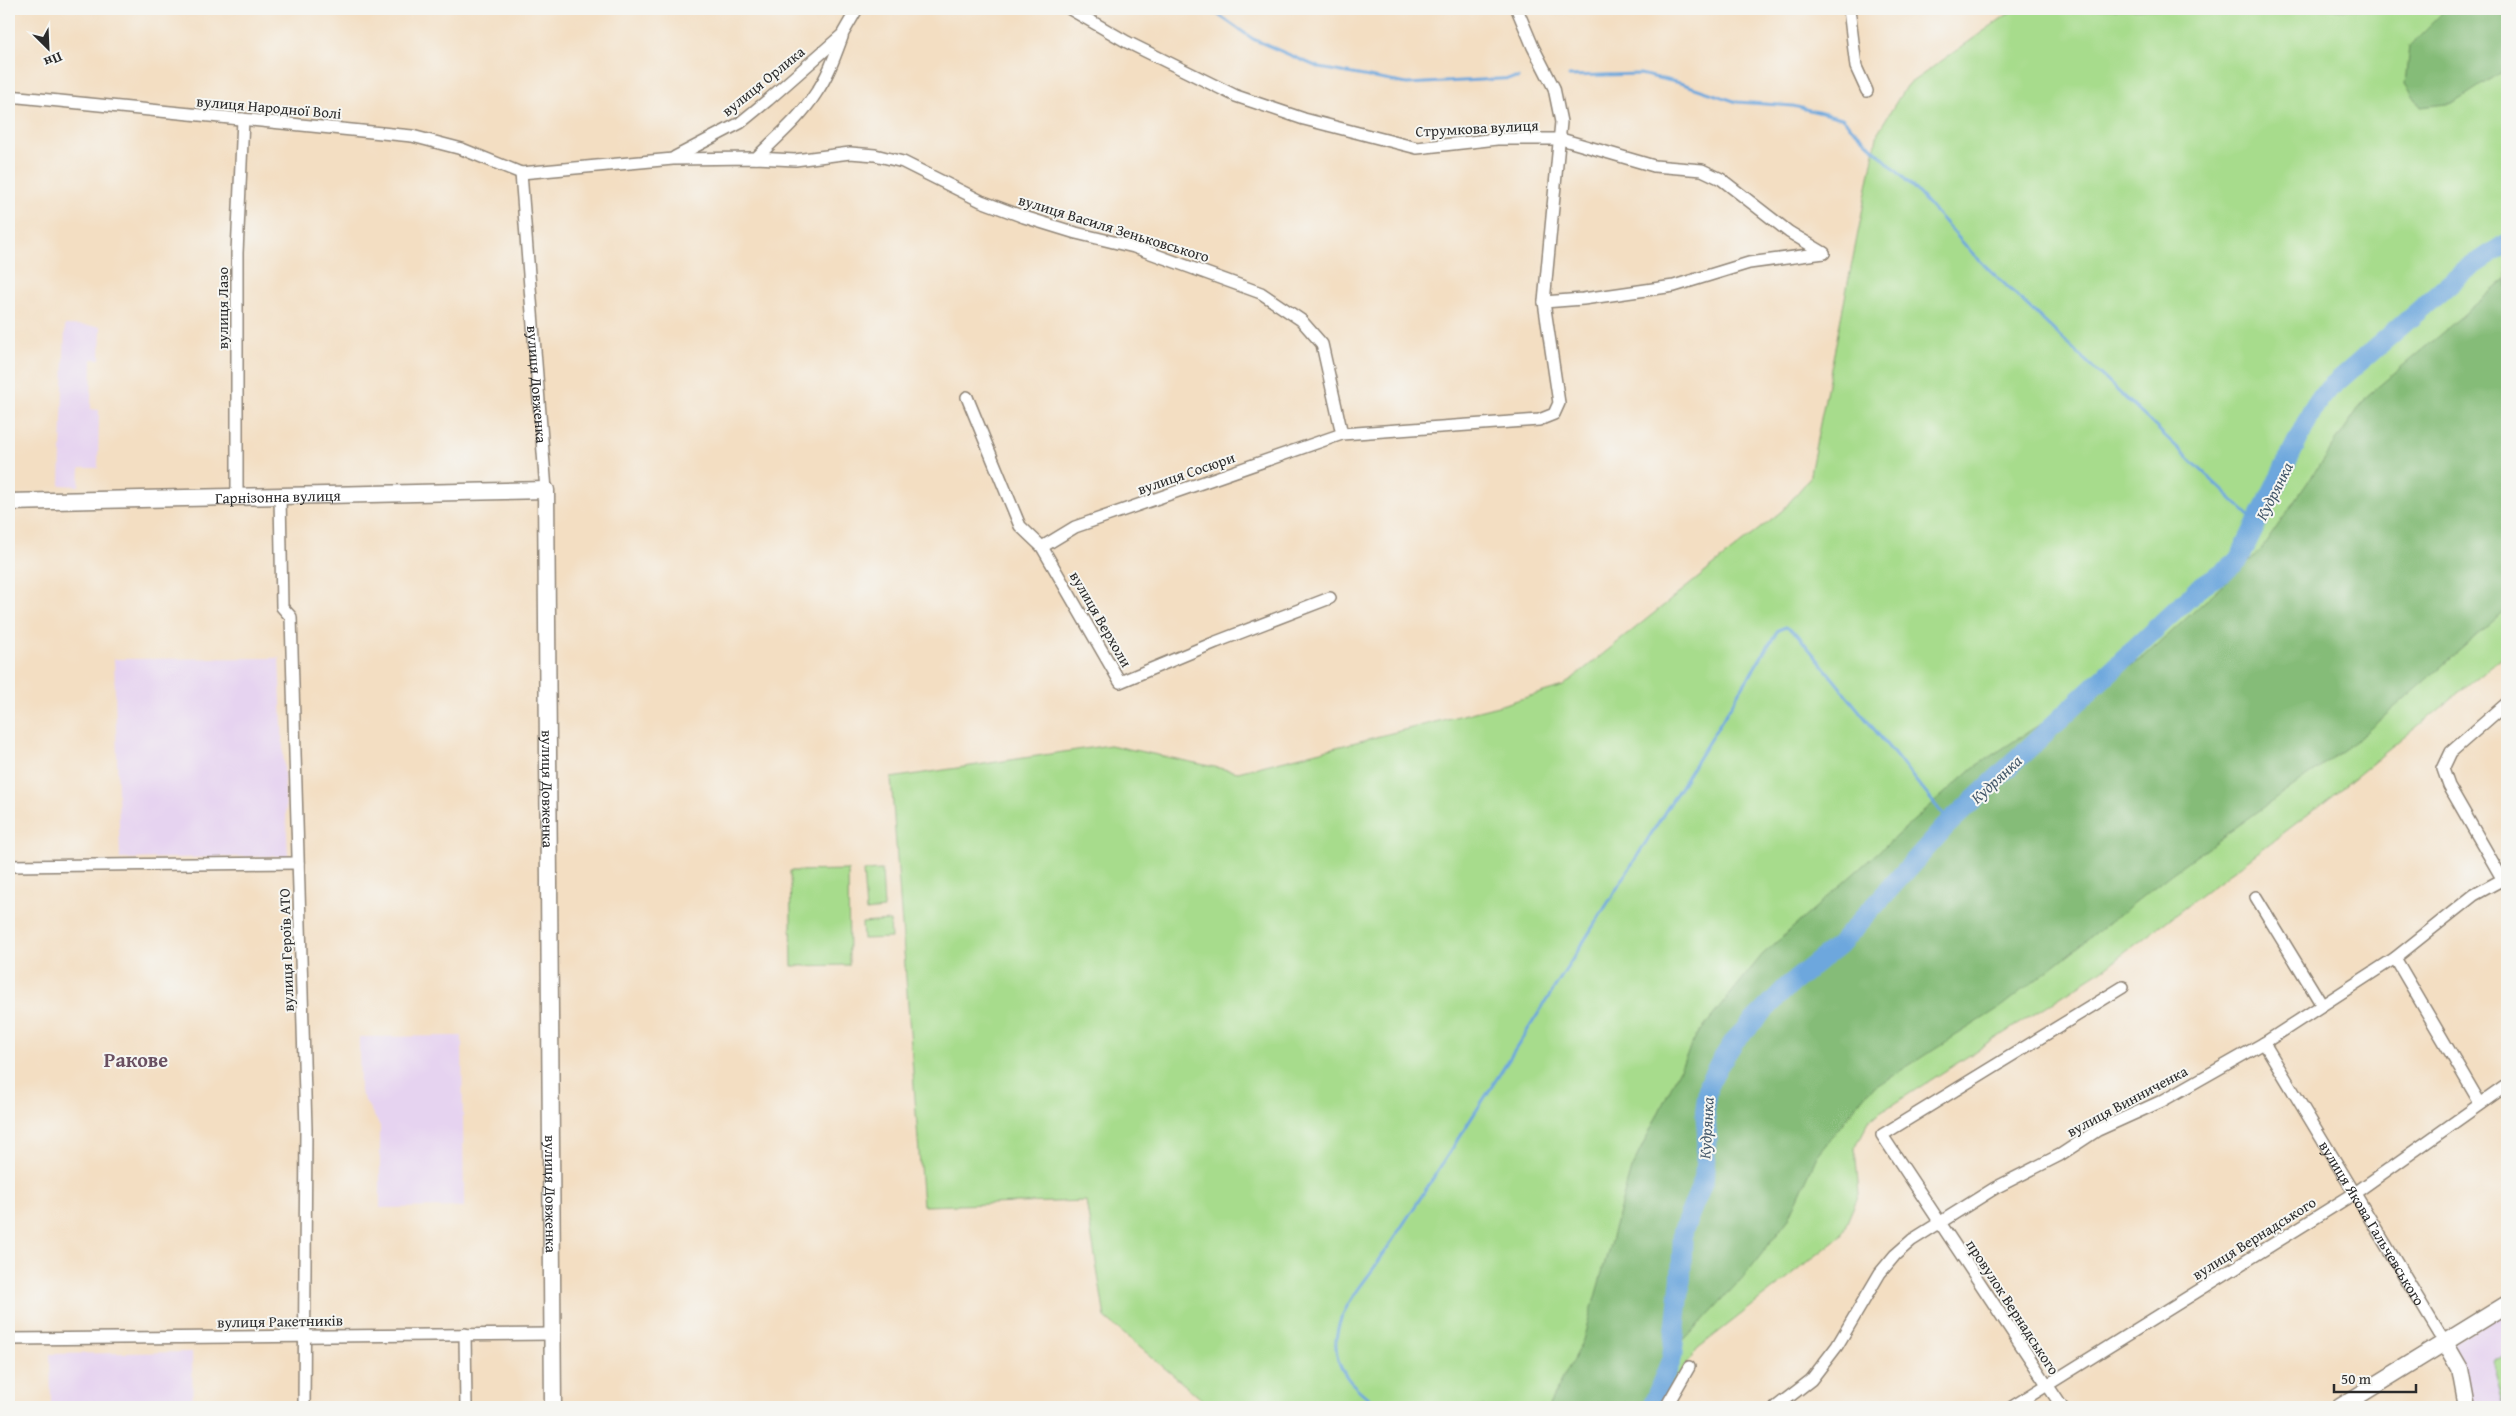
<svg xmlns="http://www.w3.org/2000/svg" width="2516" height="1416" font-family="'Gentium Book Plus',serif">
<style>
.built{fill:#e6d3f0}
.green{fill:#a7dc8c;stroke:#69845c}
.forest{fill:#85bc78;stroke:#587452}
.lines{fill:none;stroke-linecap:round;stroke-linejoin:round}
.stream{stroke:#6da7dd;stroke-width:3}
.river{stroke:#6da7dd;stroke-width:20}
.street-casing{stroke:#8f8476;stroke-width:14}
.secondary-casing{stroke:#8f8476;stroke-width:19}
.street{stroke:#fff;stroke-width:11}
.secondary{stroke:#fff;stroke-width:16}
.labels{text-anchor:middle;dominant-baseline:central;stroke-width:4;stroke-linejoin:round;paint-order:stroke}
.street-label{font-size:15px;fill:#2b2b2b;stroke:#f6f6f2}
.water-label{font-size:16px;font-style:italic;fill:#425669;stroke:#f6f6f2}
.district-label{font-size:20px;font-weight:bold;fill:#6a5061;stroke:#f6f6f2}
</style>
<rect width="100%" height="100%" fill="#f6f6f2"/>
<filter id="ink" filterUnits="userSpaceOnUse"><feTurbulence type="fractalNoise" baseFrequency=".02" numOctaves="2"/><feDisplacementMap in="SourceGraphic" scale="10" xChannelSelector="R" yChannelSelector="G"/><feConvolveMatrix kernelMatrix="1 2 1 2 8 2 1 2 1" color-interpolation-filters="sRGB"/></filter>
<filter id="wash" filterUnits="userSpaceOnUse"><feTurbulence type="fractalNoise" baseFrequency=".0096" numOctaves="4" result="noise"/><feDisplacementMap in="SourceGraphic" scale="20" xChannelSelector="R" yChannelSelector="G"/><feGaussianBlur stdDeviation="1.12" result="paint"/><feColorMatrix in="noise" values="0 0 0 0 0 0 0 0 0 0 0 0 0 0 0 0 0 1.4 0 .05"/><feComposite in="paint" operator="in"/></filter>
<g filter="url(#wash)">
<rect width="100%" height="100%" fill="#f3dec2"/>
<path class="built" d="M65,325L101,326L100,359H92L91,409L99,410L98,468H80L79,486L60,485Z
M279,658L288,856L120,859L114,659Z
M462,1036L464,1207L380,1208V1126L360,1092L359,1037Z
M2507,1310V1407H2472L2452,1345Z
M192,1352L193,1407H51L50,1354Z"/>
<path class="green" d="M2015,9H2507V653L2331,797L2098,973L1870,1119L1855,1148L1859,1194L1841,1236L1697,1349L1660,1407H1211L1105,1318L1086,1201L923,1206L891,778L1110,745L1238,772L1498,706L1563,686L1783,510L1809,479L1878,132L1906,86Z
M848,870L849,965L792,966L790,871Z
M882,870L884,909L866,911L863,871Z
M890,921L891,938L863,939L862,923Z
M2507,1356V1407H2504L2492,1360Z"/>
<path class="forest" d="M2446,9H2507V68L2454,103L2421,107L2405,84L2409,46Z
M2507,278V609L2356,741L2171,874L2004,1005L1867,1092L1817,1156L1788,1220L1746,1274L1682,1343L1647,1407H1548L1583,1340L1631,1169L1695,1038L1762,955L1974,767L2144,657L2261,550L2367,396Z"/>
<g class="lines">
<path class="stream" d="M1210,9L1253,39L1320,68L1407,84L1518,78
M1569,76L1640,74L1680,83L1737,102L1793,106L1842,118L1911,185L1974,255L2256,522
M1380,1407C1354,1388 1330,1368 1337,1333C1341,1308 1362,1285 1376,1265C1398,1232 1421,1198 1442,1164C1556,988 1667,809 1778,630L1786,627L1797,634L1950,823"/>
<path class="river" d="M1652,1407L1672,1358L1681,1277L1683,1231L1704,1179L1707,1134L1705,1111L1709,1083L1718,1066L1735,1040L1789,985L1839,945L1945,827L2200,587C2214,577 2228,571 2239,559L2314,407L2324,393L2463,272L2507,243"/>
</g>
</g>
<g filter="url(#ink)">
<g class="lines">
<defs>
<g id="street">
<path d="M1070,9L1127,42L1236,96L1304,119L1417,148L1497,139H1561L1654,166L1702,170L1721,179L1789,232L1824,253"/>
<path d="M1849,9L1856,67L1867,91"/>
<path d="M9,96L412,136L462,149L521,173L673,159L756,158L795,160L850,153L875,155L903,162L981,201L1024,217L1076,233L1134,247L1261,293L1301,320L1322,344L1342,434L1539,420L1554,414L1559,403L1544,302L1561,122L1554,88L1533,47L1517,9"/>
<path d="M675,157L740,123L768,100L842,35L857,9"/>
<path d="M756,158C776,138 801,117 816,93C828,76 835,56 842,37"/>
<path id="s1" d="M521,173L546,490"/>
<path d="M1544,302L1583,299L1674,286L1749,263L1824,253"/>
<path d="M967,397L1020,526L1042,547L1120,682L1216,642L1330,598"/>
<path d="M280,496L282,607L291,617L306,1129L304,1407"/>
<path d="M237,497V253L243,119"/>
<path d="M1042,547L1075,527L1342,434"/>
<path d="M9,866L298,863"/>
<path d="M2503,880L2449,786L2443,769L2451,752L2507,703"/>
<path d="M2256,897L2322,1005"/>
<path d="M2395,958L2480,1103"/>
<path id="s2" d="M2264,1043L2445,1343"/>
<path d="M465,1334L466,1407"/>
<path d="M9,1339L552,1334"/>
<path d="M1666,1407L1689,1367"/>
<path d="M1776,1407L1811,1380L1837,1346L1880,1273L1895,1255L1912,1240L1995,1188L2060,1155L2098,1130L2162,1101L2264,1043L2395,958L2474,895L2507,877"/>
<path d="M2012,1407L2355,1193L2507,1085"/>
<path d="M2062,1407L1882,1135L2123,987"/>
</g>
<g id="secondary">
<path id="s3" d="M9,502L546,490L553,1407"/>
<path d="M2445,1343L2460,1369L2467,1407"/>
<path d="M2340,1407L2507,1304"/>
</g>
</defs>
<use href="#street" class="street-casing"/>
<use href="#secondary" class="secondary-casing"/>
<use href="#street" class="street"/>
<use href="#secondary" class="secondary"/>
</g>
</g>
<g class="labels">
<g class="street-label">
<text transform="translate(763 81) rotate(-39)">вулиця Орлика</text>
<text transform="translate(269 107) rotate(5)">вулиця Народної Волі</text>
<text transform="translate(1477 128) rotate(-3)">Струмкова вулиця</text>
<text transform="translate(1114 228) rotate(17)">вулиця Василя Зеньковського</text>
<text transform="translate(222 308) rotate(-90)">вулиця Лазо</text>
<text stroke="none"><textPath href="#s1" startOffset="212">вулиця Довженка</textPath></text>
<text transform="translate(1186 473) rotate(-19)">вулиця Сосюри</text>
<text stroke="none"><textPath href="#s3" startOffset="269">Гарнізонна вулиця</textPath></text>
<text transform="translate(1101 619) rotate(60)">вулиця Верхоли</text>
<text stroke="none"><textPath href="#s3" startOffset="836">вулиця Довженка</textPath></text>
<text transform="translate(286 950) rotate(-92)">вулиця Героїв АТО</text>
<text transform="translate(2127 1101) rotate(-28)">вулиця Винниченка</text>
<text stroke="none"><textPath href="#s3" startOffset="1241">вулиця Довженка</textPath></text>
<text stroke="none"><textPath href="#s2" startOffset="210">вулиця Якова Гальчевського</textPath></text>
<text transform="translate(2254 1238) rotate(-32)">вулиця Вернадського</text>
<text transform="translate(2013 1307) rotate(57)">провулок Вернадського</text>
<text transform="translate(280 1321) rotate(-1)">вулиця Ракетників</text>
</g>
<g class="water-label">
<text transform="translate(2274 491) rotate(-63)">Кудрянка</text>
<text transform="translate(1996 779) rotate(-43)">Кудрянка</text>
<text transform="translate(1706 1128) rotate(-87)">Кудрянка</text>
</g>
<g class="district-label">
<text x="136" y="1059">Ракове</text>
</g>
</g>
<rect width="2516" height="1416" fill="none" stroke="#f6f6f2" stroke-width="30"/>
<g transform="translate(48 48) rotate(156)" stroke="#f6f6f2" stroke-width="4" paint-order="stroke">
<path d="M0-4L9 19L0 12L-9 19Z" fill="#2b2b2b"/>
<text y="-8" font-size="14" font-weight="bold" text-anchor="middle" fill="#2b2b2b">Пн</text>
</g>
<path d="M2334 1384v8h82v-8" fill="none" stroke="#2b2b2b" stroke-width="2.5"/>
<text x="2341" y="1384" font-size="15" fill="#2b2b2b" stroke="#f6f6f2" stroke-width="4" paint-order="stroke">50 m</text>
</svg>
